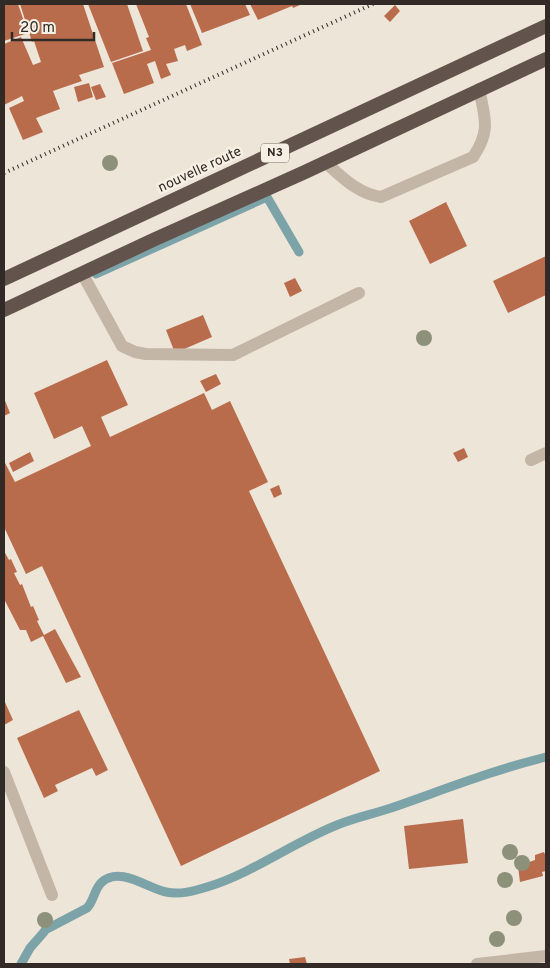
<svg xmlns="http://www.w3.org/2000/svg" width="550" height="968" font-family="Overpass,sans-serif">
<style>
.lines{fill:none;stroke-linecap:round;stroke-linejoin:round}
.stream{stroke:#7ba3a8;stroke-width:9}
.building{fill:#b96c4c}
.service{stroke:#c4b6a6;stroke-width:12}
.minor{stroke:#c4b6a6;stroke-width:12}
.trunk{stroke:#62544c;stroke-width:14}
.rail{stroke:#312a26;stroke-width:4;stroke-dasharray:1 4;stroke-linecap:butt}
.tree{fill:#8e917a}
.labels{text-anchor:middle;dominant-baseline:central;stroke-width:5;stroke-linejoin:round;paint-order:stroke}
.shield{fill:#f6efe4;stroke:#6c655f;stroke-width:1}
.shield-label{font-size:12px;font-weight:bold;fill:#312a26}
.street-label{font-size:14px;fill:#312a26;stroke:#f6efe4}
</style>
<rect width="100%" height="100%" fill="#eee5d9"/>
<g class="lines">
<path class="stream" d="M96,274L267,197L299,252
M45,930L87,908C94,901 94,889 102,882C120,866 147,888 166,892C180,895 194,891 207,887C253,873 292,843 337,825C354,818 373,814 391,808C443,790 493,770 546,757
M21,964L30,948L44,932"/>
</g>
<path class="building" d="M4,4H18L28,33L4,41Z
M20,4H83L104,67L79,75L82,81L53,91L60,109L36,118L43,132L23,140L9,108L24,101L22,96L4,105V44L21,37L33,65L41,62L34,41L32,42Z
M88,4H127L143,51L111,62Z
M136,4H186L202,45L187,51L185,45L174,49L178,61L166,64L171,75L161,79L155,61L147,64L154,83L124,94L112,63L151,50L146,38L149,37Z
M190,4H245L250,15L202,33Z
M250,4H300V5L293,8L292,6L258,20Z
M395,5L400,11L390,22L384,16Z
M89,83L93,97L78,102L74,87Z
M100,84L106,97L96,100L91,87Z
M446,202L467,246L430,264L409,221Z
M546,256V295L508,313L493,281Z
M295,278L302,291L290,297L284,283Z
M203,315L212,337L175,353L166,330Z
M107,360L128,405L101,417L110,437L204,393L212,410L230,401L268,482L249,491L380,771L181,866L42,566L26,574L4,527V461L15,482L91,446L82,426L54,439L34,393Z
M216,374L221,384L206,392L200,381Z
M4,398L10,413L4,416Z
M464,448L468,457L458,462L453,453Z
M30,452L34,461L13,472L9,463Z
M279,485L282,494L274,498L270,489Z
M4,551L9,560L11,559L17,572L14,573L20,585L22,584L31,607L33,606L39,620L37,621L44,635L55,629L81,677L66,683L43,636L31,642L26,630H20L4,599Z
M4,700L13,720L4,725Z
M79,710L108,770L96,776L92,768L55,785L58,791L44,798L17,738Z
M463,819L468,863L409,869L404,826Z
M544,852L546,857V871L542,872L543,876L520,882L518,866L535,860V855Z
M305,957L307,964H290L289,959Z"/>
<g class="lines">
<path class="service" d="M325,162C342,177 358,194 381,197L473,157C491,131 485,118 479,89
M82,273L122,346L135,352L146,354L233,355L359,293
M531,460L546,453
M4,772L52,895"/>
<path class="minor" d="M477,964L546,956"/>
<path class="trunk" d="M4,279L546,26
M4,310L153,240L305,172L546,59"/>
<path class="rail" d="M4,173L373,4"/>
</g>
<g class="tree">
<circle cx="110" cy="163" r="8"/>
<circle cx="424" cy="338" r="8"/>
<circle cx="510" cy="852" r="8"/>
<circle cx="522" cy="863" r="8"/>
<circle cx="505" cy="880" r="8"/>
<circle cx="514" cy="918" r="8"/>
<circle cx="45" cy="920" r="8"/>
<circle cx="497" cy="939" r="8"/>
</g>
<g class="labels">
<rect class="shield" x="261" y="143.5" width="28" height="19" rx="4"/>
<g class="shield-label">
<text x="275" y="153">N3</text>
</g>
<g class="street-label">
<text transform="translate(200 170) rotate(-25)">nouvelle route</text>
</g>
</g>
<rect width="550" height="968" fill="none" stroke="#312a26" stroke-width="10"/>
<path d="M12 32v8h82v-8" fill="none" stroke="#312a26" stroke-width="2.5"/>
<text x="20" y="32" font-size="15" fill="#312a26" stroke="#f6efe4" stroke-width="4" paint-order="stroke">20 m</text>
</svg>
